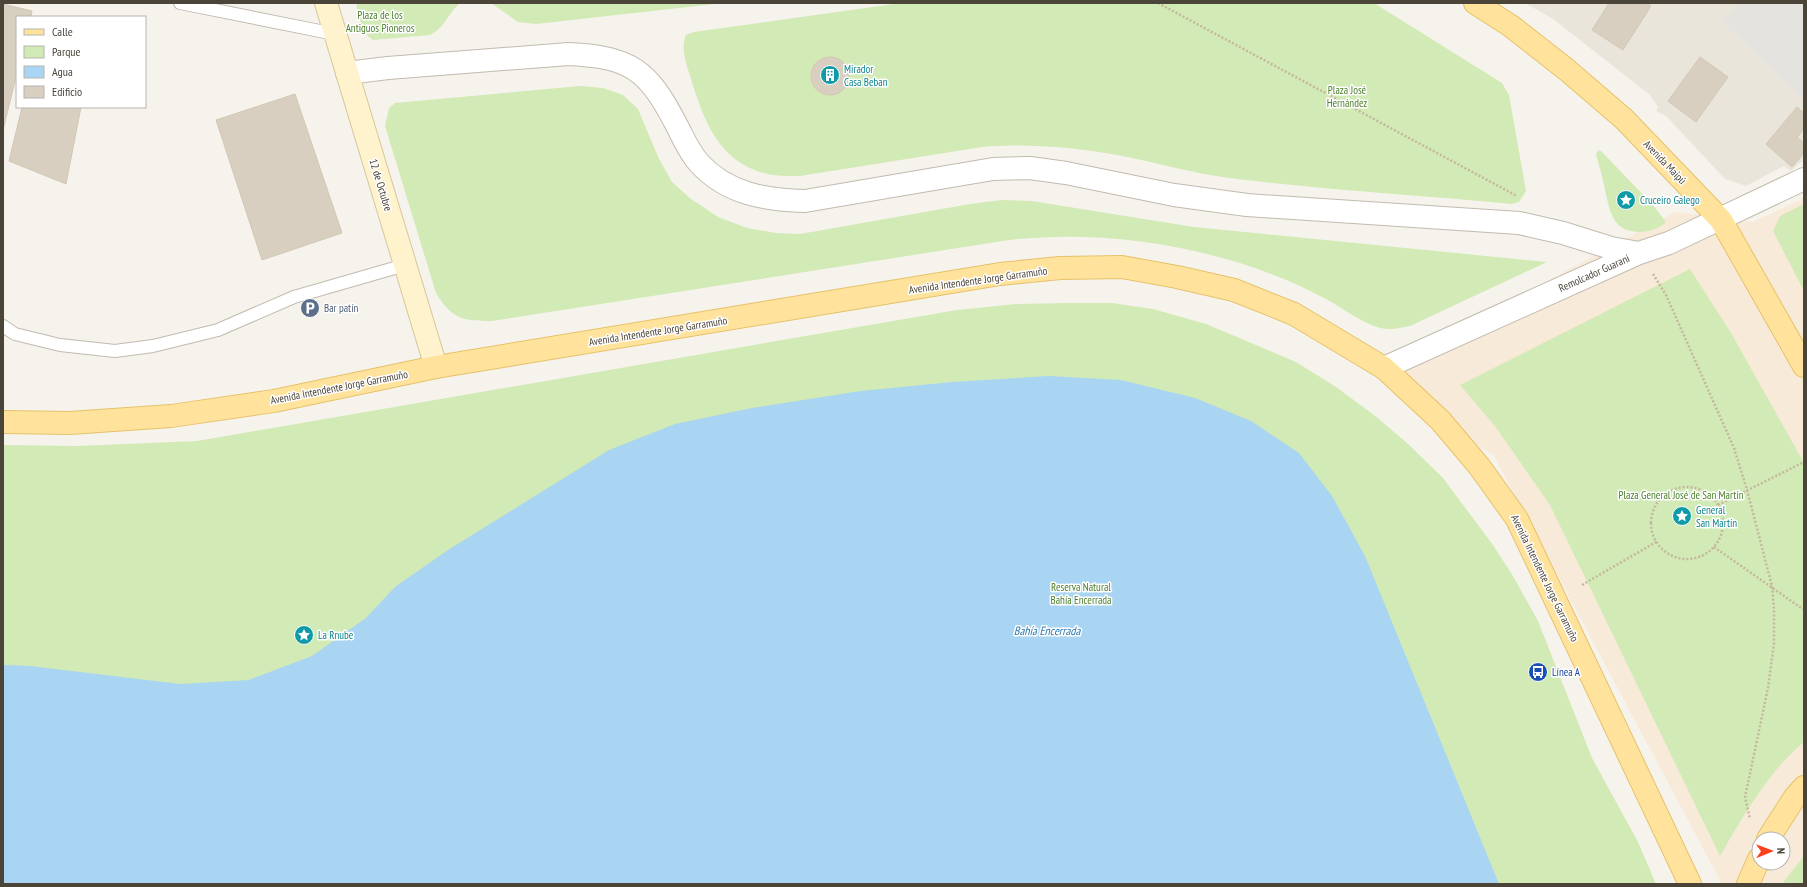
<svg xmlns="http://www.w3.org/2000/svg" width="1807" height="887" font-family="'PT Sans Narrow',sans-serif">
<style>
.residential{fill:#eae5da}
.commercial{fill:#f7ead8;fill-rule:evenodd}
.green{fill:#d2eab5}
.parking{fill:#e5e3e0}
.water{fill:#a9d4f2}
.building{fill:#d8cfc1;stroke:#d3c7b4}
.lines{fill:none;stroke-linecap:round;stroke-linejoin:round}
.service-casing{stroke:#c2bbae;stroke-width:14}
.minor-casing{stroke:#c2bbae;stroke-width:24}
.secondary-casing{stroke:#d6c79b;stroke-width:24}
.primary-casing{stroke:#e6c16a;stroke-width:24}
.path{stroke:#c4b79f;stroke-width:2.5;stroke-dasharray:2 2;stroke-linecap:butt}
.service{stroke:#fff;stroke-width:12}
.minor{stroke:#fff;stroke-width:22}
.secondary{stroke:#fff3cd;stroke-width:22}
.primary{stroke:#ffe39c;stroke-width:22}
.labels{text-anchor:middle;dominant-baseline:central;stroke-width:3;stroke-linejoin:round;paint-order:stroke}
.park-label{font-size:11px;fill:#4a7f2a;stroke:#fff}
.culture-label{font-size:11px;fill:#0d838f;stroke:#fff;text-anchor:start}
.street-label{font-size:11px;fill:#4b4439;stroke:#fff}
.service-label{font-size:11px;fill:#4e5e75;stroke:#fff;text-anchor:start}
.transit-label{font-size:11px;fill:#164399;stroke:#fff;text-anchor:start}
.water-label{font-size:12px;font-style:italic;fill:#2e7ab2;stroke:#fff}
</style>
<rect width="100%" height="100%" fill="#f6f3ec"/>
<path class="residential" d="M1525,3H1804V159L1791,171L1784,166L1746,186L1725,179L1666,116L1656,111L1658,107L1650,95L1553,19Z"/>
<path class="commercial" d="M1804,198V884H1722L1494,456L1376,374L1675,212L1753,222ZM1759,839H1783V863H1759Z"/>
<path class="green" d="M356,3H460C448,13 445,28 430,35L373,40C361,33 359,16 356,3Z
M491,3H724L536,24L518,22Z
M901,3H1374L1502,83L1509,95L1526,191L1519,202L1512,204C1418,195 1323,190 1229,178C1191,173 1154,162 1117,155C1072,147 1027,143 982,147L800,176C791,176 781,176 772,175C720,165 705,124 691,79C687,66 680,48 686,35L694,32Z
M580,86L603,88L623,95L638,109L659,159L672,182L691,199L718,217L747,228L776,233L800,234L970,204L1002,200L1032,201L1194,227L1547,262L1410,326C1399,328 1389,331 1377,327C1359,321 1341,307 1324,298C1294,282 1259,268 1226,259C1155,239 1082,232 1009,240L492,321C462,321 452,319 436,293L385,126L389,108L395,103Z
M1599,150L1601,151L1652,204L1666,222C1660,228 1649,232 1640,232C1612,232 1610,211 1605,190C1603,178 1599,166 1596,154Z
M1804,204V291L1773,231L1780,216Z
M1690,269L1731,333L1804,463V742C1771,768 1741,819 1720,856L1550,505L1495,426L1460,385Z
M1070,303H1112L1153,309L1206,324L1296,362L1336,387L1374,415L1407,443L1443,478L1493,545L1513,576L1538,621L1592,758L1638,842L1656,884H3V445L78,446L197,441L957,310L1016,304Z
M1804,856V884H1782Z"/>
<path class="parking" d="M1740,3H1804V100L1723,22Z"/>
<path class="water" d="M1049,376L1121,380L1195,398L1251,421L1299,453L1332,496L1365,556L1499,884H3V665L30,666L180,684L249,680L312,656L366,618L395,587L448,550L609,450L675,424L752,408L861,391L952,382Z"/>
<path class="building" d="M1609,3H1646L1651,6L1623,50L1592,30Z
M3,4L32,11L31,17H17V73L3,130Z
M811 76a19 19 0 1 1 38 0a19 19 0 1 1-38 0Z
M1700,57L1728,77L1696,122L1668,101Z
M295,94L342,233L262,260L216,120Z
M22,107H81L66,184L9,161Z
M1797,107L1804,113V129L1797,137L1804,143V153L1792,167L1766,144Z"/>
<g class="lines">
<defs>
<path id="service" d="M180,3L335,34
M3,326L15,334L60,345L115,351L153,346L218,330L294,297L405,265"/>
<path id="minor" d="M347,73L388,68L569,54C631,57 648,70 676,124C683,137 689,152 699,163C727,194 766,200 805,201L993,169L1030,168L1066,173L1174,195L1247,205L1519,223L1563,233L1611,248L1639,253
M1384,368L1639,253L1669,243L1804,179"/>
<path id="secondary" d="M326,3L436,367"/>
<path id="primary" d="M1475,3L1511,26L1567,70L1624,119L1721,220L1804,366
M3,422L70,423L171,416L274,401L436,367L1000,274L1060,268L1122,267L1177,277L1234,290L1294,314L1384,368L1440,420L1479,466L1517,519L1690,884
M1768,839L1795,797L1804,787
M1748,884L1759,859"/>
</defs>
<use href="#service" class="service-casing"/>
<use href="#minor" class="minor-casing"/>
<use href="#secondary" class="secondary-casing"/>
<use href="#primary" class="primary-casing"/>
<path class="path" d="M1158,3L1517,196
M1653,274L1666,295L1734,448L1747,490L1772,586L1774,609V643L1768,688L1745,797L1750,819
M1651 523a36 36 0 1 1 72 0a36 36 0 1 1-72 0Z
M1718,505L1804,462
M1714,547L1804,610
M1582,585L1656,542"/>
<use href="#service" class="service"/>
<use href="#minor" class="minor"/>
<use href="#secondary" class="secondary"/>
<use href="#primary" class="primary"/>
</g>
<defs>
<symbol id="building-disc" viewBox="-11 -11 22 22"><circle r="9.5" fill="#0f9aa8" stroke="#fff"/><path d="M-4-6H4V6H1V3H-1V6H-4ZM-2.5-4.3h1.7v1.8h-1.7ZM.8-4.3h1.7v1.8H.8ZM-2.5-1h1.7V.8h-1.7ZM.8-1h1.7V.8H.8Z" fill="#fff"/></symbol>
<symbol id="sight-disc" viewBox="-11 -11 22 22"><circle r="9.5" fill="#0f9aa8" stroke="#fff"/><path d="M0-6L1.8-2.2L6-1.7L2.9 1.2L3.7 5.4L0 3.3L-3.7 5.4L-2.9 1.2L-6-1.7L-1.8-2.2Z" fill="#fff"/></symbol>
<symbol id="parking-disc" viewBox="-11 -11 22 22"><circle r="9.5" fill="#5c6f8a" stroke="#fff"/><path d="M-3.5-5.5H1a3.5 3.5 0 0 1 0 7H-1V5.5H-3.5ZM-1-3.4V-.6H.8a1.4 1.4 0 0 0 0-2.8Z" fill="#fff"/></symbol>
<symbol id="bus-disc" viewBox="-11 -11 22 22"><circle r="9.5" fill="#1a4fb4" stroke="#fff"/><path d="M-5-6H5V4H4V6H2V4H-2V6H-4V4H-5ZM-3.5-4V0h7V-4ZM-3.5 1.2v1.5H-2V1.2ZM2 1.2v1.5H3.5V1.2Z" fill="#fff"/></symbol>
</defs>
<g fill-rule="evenodd">
<use href="#building-disc" x="819" y="64" width="22" height="22"/>
<use href="#sight-disc" x="1615" y="189" width="22" height="22"/>
<use href="#parking-disc" x="299" y="297" width="22" height="22"/>
<use href="#sight-disc" x="1671" y="505" width="22" height="22"/>
<use href="#sight-disc" x="293" y="624" width="22" height="22"/>
<use href="#bus-disc" x="1527" y="661" width="22" height="22"/>
</g>
<g class="labels">
<g class="park-label">
<text x="380" y="15">Plaza de los<tspan x="380" dy="13">Antiguos Pioneros</tspan></text>
<text x="1347" y="90">Plaza José<tspan x="1347" dy="13">Hernández</tspan></text>
<text x="1681" y="495">Plaza General José de San Martín</text>
<text x="1081" y="587">Reserva Natural<tspan x="1081" dy="13">Bahía Encerrada</tspan></text>
</g>
<g class="culture-label">
<text x="844" y="69">Mirador<tspan x="844" dy="13">Casa Beban</tspan></text>
<text x="1640" y="200">Cruceiro Galego</text>
<text x="1696" y="510">General<tspan x="1696" dy="13">San Martín</tspan></text>
<text x="318" y="635">La Rnube</text>
</g>
<g class="street-label">
<text transform="translate(1665 162) rotate(46)">Avenida Maipú</text>
<text transform="translate(381 185) rotate(73)">12 de Octubre</text>
<text transform="translate(1594 273) rotate(-24)">Remolcador Guarani</text>
<text transform="translate(978 280) rotate(-8)">Avenida Intendente Jorge Garramuño</text>
<text transform="translate(658 331) rotate(-9)">Avenida Intendente Jorge Garramuño</text>
<text transform="translate(339 387) rotate(-11)">Avenida Intendente Jorge Garramuño</text>
<text transform="translate(1545 578) rotate(64)">Avenida Intendente Jorge Garramuño</text>
</g>
<g class="service-label">
<text x="324" y="308">Bar patín</text>
</g>
<g class="transit-label">
<text x="1552" y="672">Línea A</text>
</g>
<g class="water-label">
<text x="1047" y="630">Bahía Encerrada</text>
</g>
</g>
<rect width="1807" height="887" fill="none" stroke="#4b4439" stroke-width="8"/>
<rect x="16" y="16" width="130" height="92" fill="#ffffff" stroke="#b7b4b0"/>
<rect x="24" y="29" width="20" height="6" fill="#ffe39c" stroke="#b7b4b0"/>
<text x="52" y="36" font-size="12" fill="#4b4439">Calle</text>
<rect x="24" y="46" width="20" height="12" fill="#d2eab5" stroke="#b7b4b0"/>
<text x="52" y="56" font-size="12" fill="#4b4439">Parque</text>
<rect x="24" y="66" width="20" height="12" fill="#a9d4f2" stroke="#b7b4b0"/>
<text x="52" y="76" font-size="12" fill="#4b4439">Agua</text>
<rect x="24" y="86" width="20" height="12" fill="#d8cfc1" stroke="#b7b4b0"/>
<text x="52" y="96" font-size="12" fill="#4b4439">Edificio</text>
<g transform="translate(1771 851) rotate(89)"><circle r="19" fill="#ffffff" stroke="#b7b4b0"/>
<path d="M0-3L7 15L0 10L-7 15Z" fill="#fc3f1d"/>
<text y="-6" font-size="11" font-weight="bold" text-anchor="middle" fill="#4b4439">N</text>
</g>
</svg>
